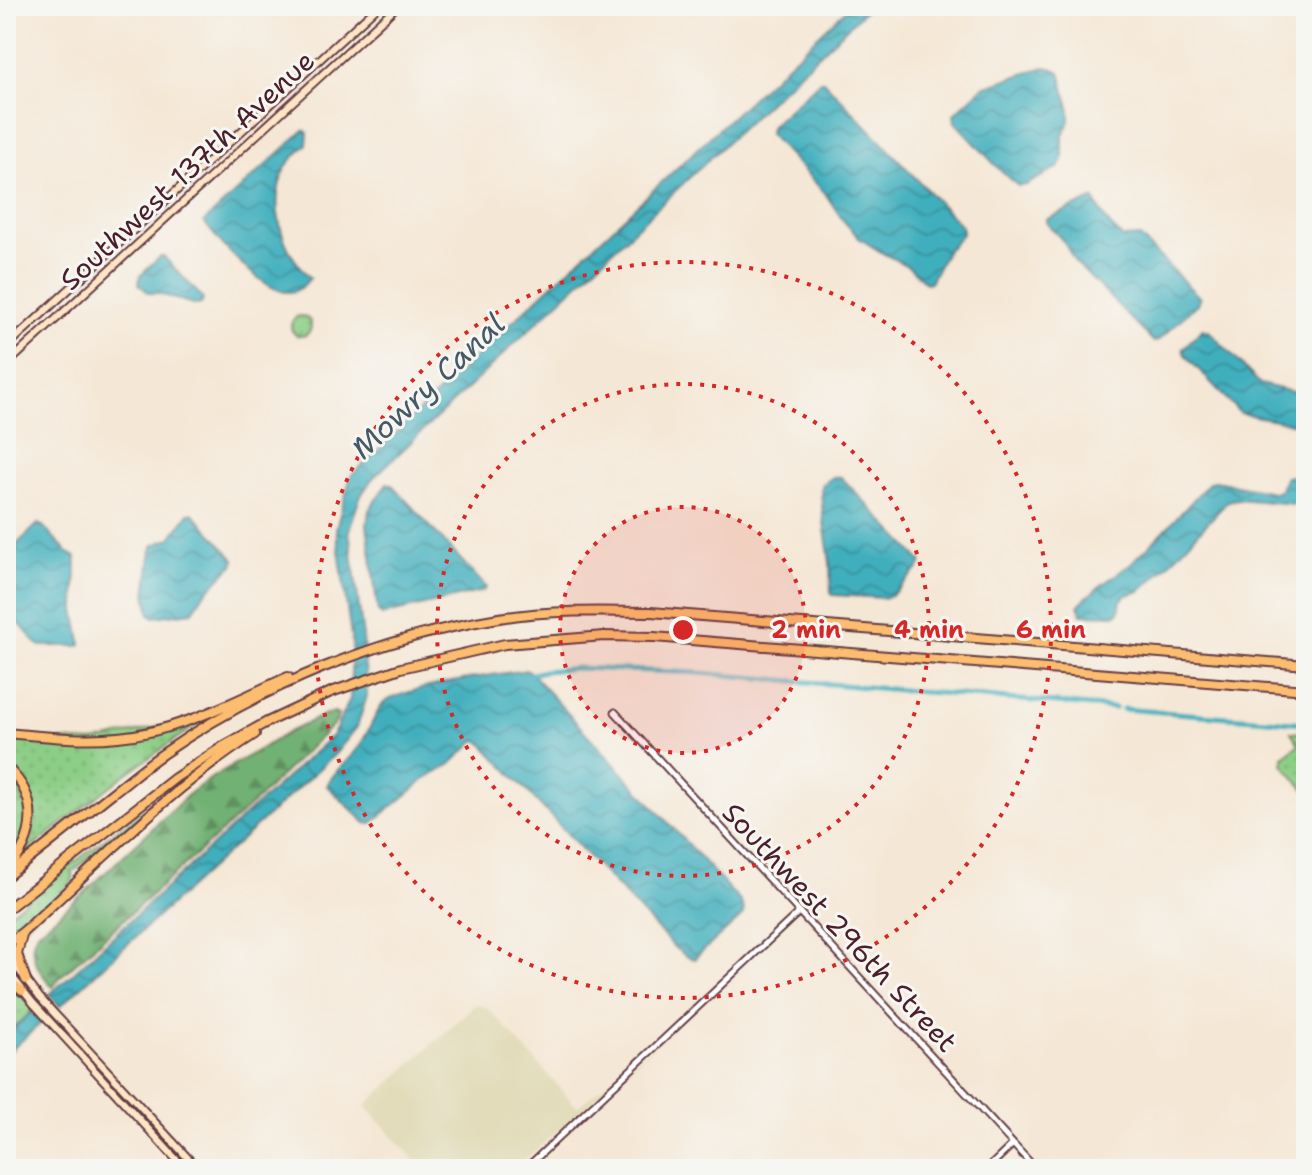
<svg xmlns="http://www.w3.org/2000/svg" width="1312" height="1175" font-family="'Shantell Sans',sans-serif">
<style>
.built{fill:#e2dcba}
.grass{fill:url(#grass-dots);stroke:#6b7658;stroke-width:2}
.forest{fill:url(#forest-firs);stroke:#5e684f;stroke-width:2}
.water{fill:url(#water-waves);stroke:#456774;stroke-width:2}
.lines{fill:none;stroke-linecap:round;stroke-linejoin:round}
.canal{stroke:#40afbd;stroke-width:5}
.tertiary-casing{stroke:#643d44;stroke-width:9}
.secondary-casing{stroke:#643d44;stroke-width:10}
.motorway-casing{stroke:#643d44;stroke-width:12}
.tertiary{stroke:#fff;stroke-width:5}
.secondary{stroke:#fee5c5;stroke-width:6}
.motorway{stroke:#fcbd6f;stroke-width:8}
.ring{fill:none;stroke:#d62828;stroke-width:4;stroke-dasharray:4 8}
.labels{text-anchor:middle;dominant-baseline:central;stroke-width:6;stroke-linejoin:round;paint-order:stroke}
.street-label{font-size:28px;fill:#4a1f2b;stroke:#f6f6f2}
.water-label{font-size:30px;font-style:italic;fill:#465965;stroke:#f6f6f2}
.centre{fill:#d62828;stroke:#f6f6f2;stroke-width:4}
.ring-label{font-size:24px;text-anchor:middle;font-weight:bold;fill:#d62828;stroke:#f6f6f2;stroke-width:6;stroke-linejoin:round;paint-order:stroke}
</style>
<defs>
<pattern id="grass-dots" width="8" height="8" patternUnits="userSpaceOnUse" patternTransform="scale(2)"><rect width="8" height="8" fill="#8cce86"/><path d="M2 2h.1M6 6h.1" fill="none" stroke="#7ab074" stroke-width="1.8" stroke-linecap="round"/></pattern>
<pattern id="forest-firs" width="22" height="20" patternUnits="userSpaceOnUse" patternTransform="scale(2)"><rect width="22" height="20" fill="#71b173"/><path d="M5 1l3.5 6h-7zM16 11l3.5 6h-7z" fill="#5f8f5f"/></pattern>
<pattern id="water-waves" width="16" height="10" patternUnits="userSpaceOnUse" patternTransform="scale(2)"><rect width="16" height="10" fill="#40afbd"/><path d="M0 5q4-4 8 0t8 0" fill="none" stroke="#388e9a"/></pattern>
</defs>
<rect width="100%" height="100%" fill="#f6f6f2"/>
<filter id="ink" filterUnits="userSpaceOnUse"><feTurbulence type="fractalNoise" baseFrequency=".0125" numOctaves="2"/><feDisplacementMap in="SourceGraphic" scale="16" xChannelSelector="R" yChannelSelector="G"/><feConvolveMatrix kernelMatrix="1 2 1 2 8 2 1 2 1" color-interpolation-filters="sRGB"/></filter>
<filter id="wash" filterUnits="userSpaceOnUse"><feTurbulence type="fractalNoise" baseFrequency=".006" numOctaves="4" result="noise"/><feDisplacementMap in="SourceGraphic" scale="32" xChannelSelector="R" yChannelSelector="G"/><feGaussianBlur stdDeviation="1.8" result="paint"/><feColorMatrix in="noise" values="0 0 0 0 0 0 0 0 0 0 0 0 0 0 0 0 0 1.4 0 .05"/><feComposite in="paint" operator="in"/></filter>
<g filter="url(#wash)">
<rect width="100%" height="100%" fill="#f5e7d5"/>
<path class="built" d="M476,1004L487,1007L577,1107L662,1040L514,1169H423L369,1110L366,1105Z"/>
<path class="grass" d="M291 326a10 10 0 1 1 20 0a10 10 0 1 1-20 0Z
M209,716L126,774L26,852C42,819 34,785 6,762V737L92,742Z
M1291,732L1306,734V791L1283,764V757L1299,744Z
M202,765L116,843L100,847L72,873L74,876L72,880L73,882L11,939L6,940V916L167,790Z
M6,773C36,801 28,836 6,866Z
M6,981L34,1009L6,1036Z"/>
<path class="forest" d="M334,713L338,715L336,722L249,807L60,977L53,987C39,972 25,952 37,933L87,890L189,794L214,776L289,732L326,714Z"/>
<path class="water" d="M850,6H870L372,479L360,497L349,530L363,637L367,696L357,727L335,754L60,1006L49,995L333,735L350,699L352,644L336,528L351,476L491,342Z
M1045,67L1054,69L1060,72L1070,111V120L1063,135V160L1059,167L1026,185L1018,186L1001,171L955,122L954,114L983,87Z
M820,81H824L962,227V234L947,250L930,282L926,283L908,266L884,254L859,238L842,219L825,193L769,134L770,127L777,120Z
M304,130L308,133L307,144C300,152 291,158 286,167C267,204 282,251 310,278C304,285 300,291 290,292C265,294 219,242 204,222Z
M1093,199C1099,205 1099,210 1104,217C1108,225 1116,232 1123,238L1140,237L1200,298L1197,304L1159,340L1154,342L1075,262L1064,242L1046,222L1047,219Z
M160,257H164L201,296L203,300L201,304L196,305L157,293H149L139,284L140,276Z
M1203,329L1209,331L1260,384L1306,395V443L1297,442L1295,438L1296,424L1240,413L1185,355L1183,348Z
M1294,476L1306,479V505L1237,499L1228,501L1166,567L1140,591L1127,595L1121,600L1119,612L1115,615L1082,614L1078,606C1091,590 1115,577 1131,563C1159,538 1184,509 1210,482L1215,481L1273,492L1279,491L1286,477Z
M841,477L922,562L920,567L892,595L885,598L833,595L831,593L830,562L823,516L821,490L823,484L831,478Z
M387,483L391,484L486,587L483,591L382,615L378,612L367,525L369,510Z
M189,513L194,514L235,560L233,565L204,594L192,612L154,617L150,614L146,594L152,549L154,545L171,538Z
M38,524L43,526L68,553L76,557L75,610L81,641V645L77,646H41L36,643L6,608V555Z
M528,670L740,901L744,909L742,916L694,959L686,956L675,948L480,741L476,740L451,764L423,781L371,824L366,823L327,786C332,772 349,761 358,748C368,735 374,715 383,704C397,688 502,673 528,670Z
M32,1012L42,1022L6,1055V1036Z"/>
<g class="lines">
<path class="canal" d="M532,674L544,671L577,668L700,673L1115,708
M1123,709L1306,723"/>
</g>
</g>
<g filter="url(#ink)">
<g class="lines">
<defs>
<path id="tertiary" d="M615,712L1036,1169
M525,1169L799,912
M987,1169L1013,1144"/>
<path id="secondary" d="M6,347L378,6
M6,365L397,6
M6,953L40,998L198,1169
M6,969L33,1003L185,1169"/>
<path id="motorway" d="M6,733C43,736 81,741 118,737C178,732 234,701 288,677
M6,767C41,797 36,840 6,871
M6,877C41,850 76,822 111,794C128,781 145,766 164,753C262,685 381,637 499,618C549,610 600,611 651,612C869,630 1088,646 1306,665
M6,910L175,778L222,747L267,722L331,692L401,668L505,644L604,636L654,637L1306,690
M22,935L17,954L26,980
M6,945L24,931C99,863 170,788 255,734
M6,978L22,991"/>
</defs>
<use href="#tertiary" class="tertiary-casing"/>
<use href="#secondary" class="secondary-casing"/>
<use href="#motorway" class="motorway-casing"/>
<use href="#tertiary" class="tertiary"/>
<use href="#secondary" class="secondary"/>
<use href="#motorway" class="motorway"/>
</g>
</g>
<circle cx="683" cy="630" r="123" fill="#d62828" fill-opacity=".12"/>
<g class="ring">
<circle cx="683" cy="630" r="123"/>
<circle cx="683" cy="630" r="246"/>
<circle cx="683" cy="630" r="368"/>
</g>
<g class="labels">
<g class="street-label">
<text transform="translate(187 170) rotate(-43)">Southwest 137th Avenue</text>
<text transform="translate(840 927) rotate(47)">Southwest 296th Street</text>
</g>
<g class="water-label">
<text transform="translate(428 386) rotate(-43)">Mowry Canal</text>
</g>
</g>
<circle cx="683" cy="630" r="12" class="centre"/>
<g class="ring-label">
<text x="806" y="638">2 min</text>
<text x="929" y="638">4 min</text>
<text x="1051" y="638">6 min</text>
</g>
<rect width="1312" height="1175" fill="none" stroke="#f6f6f2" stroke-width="32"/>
</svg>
